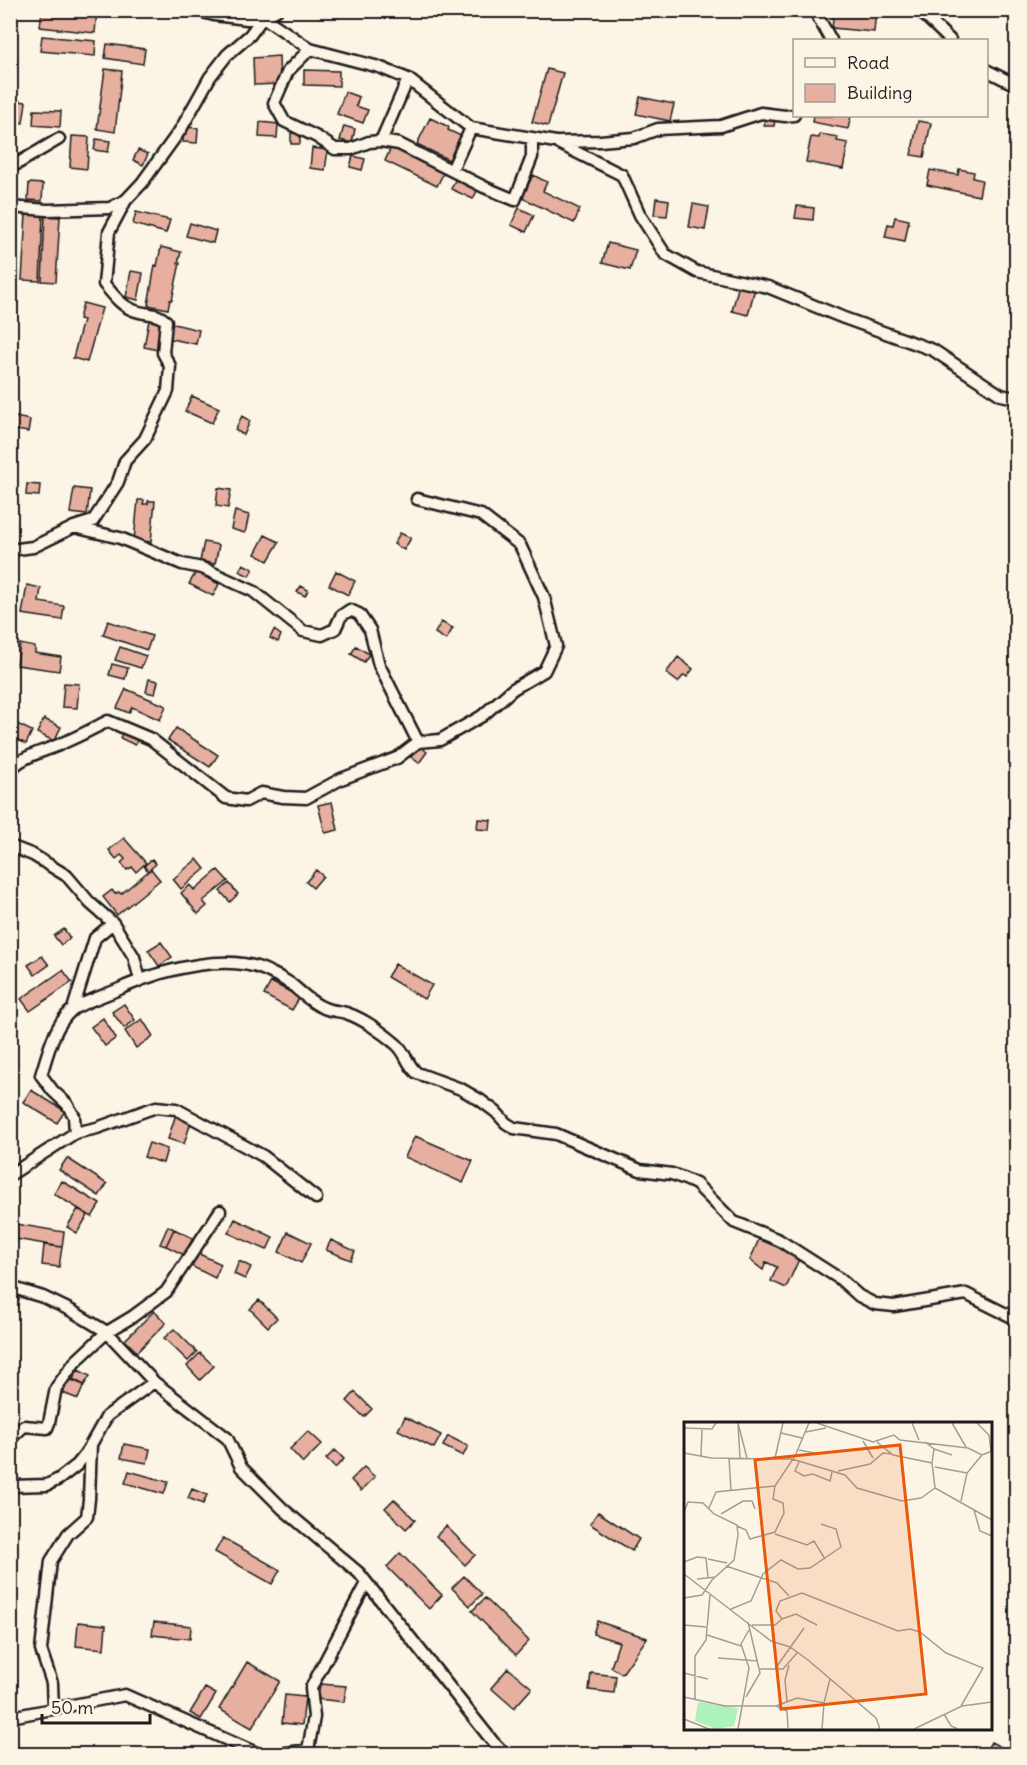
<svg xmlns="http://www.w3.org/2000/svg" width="1027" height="1765" font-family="Delius,sans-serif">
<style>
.building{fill:#e7af9f;stroke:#1c1c1c;stroke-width:1.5}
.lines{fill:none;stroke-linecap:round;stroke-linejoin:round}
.street-casing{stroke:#1c1c1c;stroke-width:15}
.street{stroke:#fcf5e5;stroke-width:10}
.inset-road{fill:none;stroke:#a29e95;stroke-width:1.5}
.view{fill:#e8590c;fill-opacity:0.15;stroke:#e8590c;stroke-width:3}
.inset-edge{fill:none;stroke:#1c1c1c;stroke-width:3}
</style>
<rect width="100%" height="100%" fill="#fcf5e5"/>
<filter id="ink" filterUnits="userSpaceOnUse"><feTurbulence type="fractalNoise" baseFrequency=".0167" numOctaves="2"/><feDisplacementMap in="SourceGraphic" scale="12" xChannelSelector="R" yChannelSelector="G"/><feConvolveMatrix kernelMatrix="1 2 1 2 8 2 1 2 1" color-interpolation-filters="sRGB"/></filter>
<g filter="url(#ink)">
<path class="building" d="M42,10H97L95,33L40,27Z
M834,10H876L874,32L832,28Z
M42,36L96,41L95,56L40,51Z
M107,44L145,49L143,64L105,58Z
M279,56L280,84L254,85L253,58Z
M105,69L122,71L115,132L97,129Z
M547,69L563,73L548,126L532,122Z
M304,70L339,71V86L304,85Z
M345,92L359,97L356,106L368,110L363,123L337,114Z
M640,97L674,104L670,121L636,114Z
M10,100L26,102L23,123L10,121Z
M34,110L61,111L60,127L33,125Z
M813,116H851L848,129L812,122Z
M765,117L775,118L774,126H764Z
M430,118L449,127L448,130L461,136L449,160L417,144Z
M918,121L931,123L924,157L911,155Z
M260,122L278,124L277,138L259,137Z
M344,126L355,129L352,143L340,140Z
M184,127L198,128L197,143L183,142Z
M291,133H300V144H291Z
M820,134L838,137L837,141L848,143L843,169L806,162L811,137L819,138Z
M72,136L89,137L87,169L70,167Z
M96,139L110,141L108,152L94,150Z
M392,145L445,170L437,186L385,161Z
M312,148L328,150L325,170L310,168Z
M138,150L148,154L143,165L133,160Z
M353,156L365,159L362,170L350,167Z
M959,169L974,172L973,178L982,180L979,196L927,185L930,170L958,175Z
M533,175L547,182L543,191L580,209L574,223L522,198Z
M457,176L479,187L473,199L451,189Z
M29,183L43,184L42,201L28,200Z
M656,198L669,200L667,216L654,215Z
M693,204L709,207L705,230L689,227Z
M797,206L814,208L813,220L795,218Z
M519,208L534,215L526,232L511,225Z
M136,212L170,220L166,233L133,224Z
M26,214L43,215L40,281L22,280Z
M45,216L60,217L56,282L42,281Z
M895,217L909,220L905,241L885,237L888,224L893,225Z
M190,223L216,231L213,243L186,236Z
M608,243L636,250L630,270L602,263Z
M161,247L181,252L178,263H180L172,300H170L168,309L148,305L155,265L157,266Z
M131,271L143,273L138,300L126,297Z
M739,284L755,288L748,315L732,311Z
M83,303L102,308L87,362L73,358L83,320L79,319Z
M149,320L163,323L158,350L144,347Z
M170,323L199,330L196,344L166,338Z
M192,396L219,408L212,423L185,411Z
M11,416L30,420L28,432L10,429Z
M242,416L250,421L244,435L235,430Z
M27,484L40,485L39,496L26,495Z
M74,488L90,490L87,515L70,513Z
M218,488L231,490L228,508L216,506Z
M138,500H144L143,504H148V501H155L151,542L134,540Z
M235,511L249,515L245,533L231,529Z
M400,533L411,538L404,550L394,544Z
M265,535L279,542L268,561L255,554Z
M204,542L219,545L215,564L200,561Z
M243,564L253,569L249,576L239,571Z
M336,571L355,581L348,595L329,585Z
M196,572L219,584L213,596L189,584Z
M27,585L41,588L39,602L64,606L62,620L22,614Z
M301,586L308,590L305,596L297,592Z
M10,590L15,591L13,609H10Z
M108,621L152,636L147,650L103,635Z
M441,622L453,628L446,640L435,633Z
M274,630L281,635L278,642L270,638Z
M20,644L35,647V653L61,657L59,671L17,665Z
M356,646L369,654L364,662L351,654Z
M120,647L146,656L141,668L115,660Z
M678,657L693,669L687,677L684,675L678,682L666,673Z
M112,664L128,668L125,679L109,675Z
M149,679L158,681L155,694L146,692Z
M64,683L79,684L77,708L62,707Z
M126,689L166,706L160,720L132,707L129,713L117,708Z
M44,719L61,727L54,741L37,733Z
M11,721L32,731L26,744L18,740L10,755Z
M176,728L218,755L210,767L168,740Z
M124,730L139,737L135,745L120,738Z
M420,746L427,752L419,763L411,757Z
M332,802L338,830L325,833L318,805Z
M478,819L491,820L490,830L477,829Z
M124,838L146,863L136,872L132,867L127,870L121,863L125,859L121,855L116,859L109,850Z
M152,859L156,864L148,871L144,866Z
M197,859L205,869L181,889L173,879Z
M151,869L160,880L117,915L103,897L112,890L115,894L119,892L121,894Z
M218,870L228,881L203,901L207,906L198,914L181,893L190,885L194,890Z
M316,870L323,876L313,888L306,882Z
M229,883L238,894L230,902L220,891Z
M64,929L70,938L61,945L54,936Z
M161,942L172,957L159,966L148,950Z
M42,956L49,965L35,975L28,965Z
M395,964L432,985L424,999L387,977Z
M63,970L72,982L30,1011L21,999Z
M271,982L300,997L292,1010L264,995Z
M124,1004L135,1020L124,1028L112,1012Z
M103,1018L116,1038L105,1046L91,1027Z
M142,1019L153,1036L136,1048L125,1031Z
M31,1090L65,1111L57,1123L23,1102Z
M176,1114L192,1119L184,1144L168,1139Z
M415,1136L473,1161L463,1183L405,1157Z
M149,1143L167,1149L163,1163L144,1157Z
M67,1158L107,1184L99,1196L59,1170Z
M62,1181L100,1204L92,1217L54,1194Z
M78,1209L88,1215L77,1233L67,1227Z
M235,1219L273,1237L267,1250L228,1233Z
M10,1223L64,1232L62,1247L10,1238Z
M168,1226L174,1229L166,1246L160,1244Z
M174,1229L193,1238L184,1255L166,1246Z
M288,1232L311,1243L301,1263L279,1252Z
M759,1239L800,1257L786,1288L771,1281L777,1267L766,1262L763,1270L750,1260Z
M331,1240L355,1251L351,1260L326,1250Z
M44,1245L62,1247L59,1267L42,1265Z
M195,1252L221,1264L215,1278L189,1265Z
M239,1261L251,1267L245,1279L234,1274Z
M10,1293L20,1296L11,1325H10Z
M259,1300L277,1318L268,1327L250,1309Z
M154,1311L166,1323L137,1352L125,1340Z
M174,1329L197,1352L188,1361L164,1338Z
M200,1353L214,1366L200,1380L187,1366Z
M78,1370L90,1376L84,1385L73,1379Z
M69,1379L84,1385L78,1399L63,1393Z
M355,1392L372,1409L364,1417L347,1401Z
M405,1417L441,1435L434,1448L398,1430Z
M308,1431L322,1444L303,1463L290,1449Z
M448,1436L468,1446L463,1456L443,1446Z
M124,1444L150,1449L147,1463L121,1458Z
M335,1450L344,1459L335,1468L326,1459Z
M364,1467L375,1477L361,1491L351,1480Z
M129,1471L168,1482L164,1494L125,1483Z
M192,1489L207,1495L203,1504L188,1498Z
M394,1499L415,1520L406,1529L385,1508Z
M598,1512L639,1539L632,1551L590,1524Z
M446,1526L475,1555L465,1565L436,1536Z
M223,1538L280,1570L272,1584L215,1552Z
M400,1553L442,1595L429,1609L387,1567Z
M464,1576L482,1594L470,1606L452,1588Z
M485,1598L529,1641L516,1655L472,1611Z
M10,1620H18L14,1656H10Z
M597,1621L647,1638L622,1674L611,1667L619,1642L593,1634Z
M78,1622L106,1625L104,1649L76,1646Z
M154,1622L191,1626L190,1639L152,1635Z
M247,1662L280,1681L252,1728L219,1709Z
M508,1668L532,1688L514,1708L491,1688Z
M591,1673L616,1676L614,1693L589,1690Z
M320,1684L346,1686L344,1702L318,1699Z
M205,1688L216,1694L201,1719L190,1713Z
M285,1695L305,1697L302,1725L282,1723Z
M991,1742L1014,1754H984Z"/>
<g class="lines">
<defs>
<path id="street" d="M195,10L214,15L247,19L263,17L310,49L379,67L408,79L471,128L556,142L622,175L640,215L665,254L697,272L768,287L844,318L933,350L1001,395L1016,398
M814,10L831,40
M919,10L950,40
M310,49L288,71L274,103L284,121L317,137L335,149H351L369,142L381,141L399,144L484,187L515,200L532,157V139
M986,70L1016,85
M381,141L408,79
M559,142L600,141L634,138L658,129L721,126L761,113L785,116L794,115
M10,168L59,139
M452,170L471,128
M10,207L47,210L110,208L126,200L142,183L181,129L210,77L227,55L250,35L263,17L277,10
M74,527L120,538L182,564L202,568L253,591L303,631L322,635L335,629L341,616L350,610L359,614L370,630L379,665L418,742
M10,550L33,547L74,527L93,521L118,482L125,461L145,439L168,391L170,366L163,353L166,321C157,312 144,315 133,310C120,305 113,294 104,284L109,232L126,200
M10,770C24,754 48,751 65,742C80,736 94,728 108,721L151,739L226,798L246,801L261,793L283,797L306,798L341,779L397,758L418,742L440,740L482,716L513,689L544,671L556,646L544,597L520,545L481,515L417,499
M10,846L33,855L67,876L90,903L113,923L134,957L140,980
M73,1009L95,938L113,923
M75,1133L97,1128L156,1107L176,1109L263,1156L316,1198
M10,1175L75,1133L74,1116L67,1104L53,1091L41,1075C48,1053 54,1025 72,1010C80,1003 115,992 126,986C165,969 232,951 271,973C278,976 285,980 291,984C302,993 311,1003 324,1008C331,1011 339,1011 346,1013C362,1018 383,1033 396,1044C406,1052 407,1065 417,1073L461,1089L480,1100L496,1112L506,1123L514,1128L556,1134L640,1170L672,1174L685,1179L696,1184L734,1222L779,1240L840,1279L859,1296L875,1304L894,1306L966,1294L1016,1319
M10,1287L43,1297L70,1310L107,1332L154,1382L227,1438L241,1467L283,1509L359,1573L493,1742L505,1754
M10,1439L24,1426L47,1428L49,1423L56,1388L75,1362L107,1332L132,1317L166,1292L220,1211
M10,1486L47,1485L59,1479L77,1465L85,1455L107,1416L154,1382
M53,1709L52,1683L41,1650L51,1561L68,1534L87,1517L89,1499L91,1444
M10,1719L16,1716L125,1695L259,1754
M279,1754L308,1750L314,1717L311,1688L366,1583"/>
</defs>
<use href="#street" class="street-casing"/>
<use href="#street" class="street"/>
</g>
</g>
<g transform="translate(684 1422)">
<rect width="308" height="308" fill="#fcf5e5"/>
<path d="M14,280L54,286L50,304L32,307L11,299Z" fill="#adf1bc"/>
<path class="inset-road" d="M54,1L63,36M133,1L189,20L210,13L216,18L284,26L298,33L308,29M228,1L235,18M268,1L282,25M293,1L305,13L307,29M54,2L56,36M0,6L28,7L32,1M122,10L142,6M97,11L118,16M179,19L189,36M193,20L209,33L248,41L251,66L308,98M241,20L250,27L248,41M250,27L268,33M115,28L135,32M0,31L27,36L108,37L161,53L173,66L218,79L237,76L251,66M17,34L18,7M45,36L47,69M91,36L99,1M115,40L111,49L120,54L129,52L146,59L148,50M251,45L283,51M154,49L186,42L199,31L208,32M277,79L283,51L298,33M25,86L32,70L91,64L111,34L125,1M290,88L296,109L308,114M0,90L4,80L19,81L30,92L53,103L54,113L50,138L28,158L18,173L0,176M37,92L59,79H68L71,87M53,104L62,108L66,117L91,110L100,91L99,81L89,77L91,64M91,112L123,123L130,119L141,137M24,137L43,141M0,140L13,135L22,136L24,155M42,144L93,161L105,174M0,152L87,219L106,225L124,238L192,296L196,307M13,157L32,155M47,187L67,179L79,152L97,138L114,147L126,146L157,125L152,107L137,102M98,197L112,192L133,203M0,203L22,205M68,203H91L98,197L92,189L96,179L118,171L214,209L226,207L236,210L262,231L299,246L277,284M23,213L57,224M34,236L74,239M76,247H99L113,231M91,247L120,206M0,251L24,257M0,275L41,284H92L103,289L104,306M62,275L76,251L64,200M11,277V234L22,218L26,173M103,279L101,258L105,243M92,284L113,276L140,281L146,257M260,292L267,304L274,307M0,297L25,307M54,307L65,246L57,222L65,208M138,307L140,281M230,307L278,284L308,280"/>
<path class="view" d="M216,23L242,272L97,287L71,38Z"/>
<rect width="308" height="308" class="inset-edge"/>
</g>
<rect width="1027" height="1765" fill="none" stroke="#fcf5e5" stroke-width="36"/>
<rect x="18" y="18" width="991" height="1729" fill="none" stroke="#1c1c1c" stroke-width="2" filter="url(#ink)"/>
<rect x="793" y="39" width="195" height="78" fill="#fcf5e5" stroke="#a29e95" stroke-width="1.5"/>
<rect x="805" y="58" width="30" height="9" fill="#fcf5e5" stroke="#a29e95" stroke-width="1.5"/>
<text x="847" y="69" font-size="18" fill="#1c1c1c">Road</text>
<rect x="805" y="84" width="30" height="18" fill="#e7af9f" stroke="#a29e95" stroke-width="1.5"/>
<text x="847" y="99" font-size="18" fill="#1c1c1c">Building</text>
<path d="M42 1714v9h108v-9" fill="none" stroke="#1c1c1c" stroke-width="3"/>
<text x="51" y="1714" font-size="18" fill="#1c1c1c" stroke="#fcf5e5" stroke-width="4.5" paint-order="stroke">50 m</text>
</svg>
